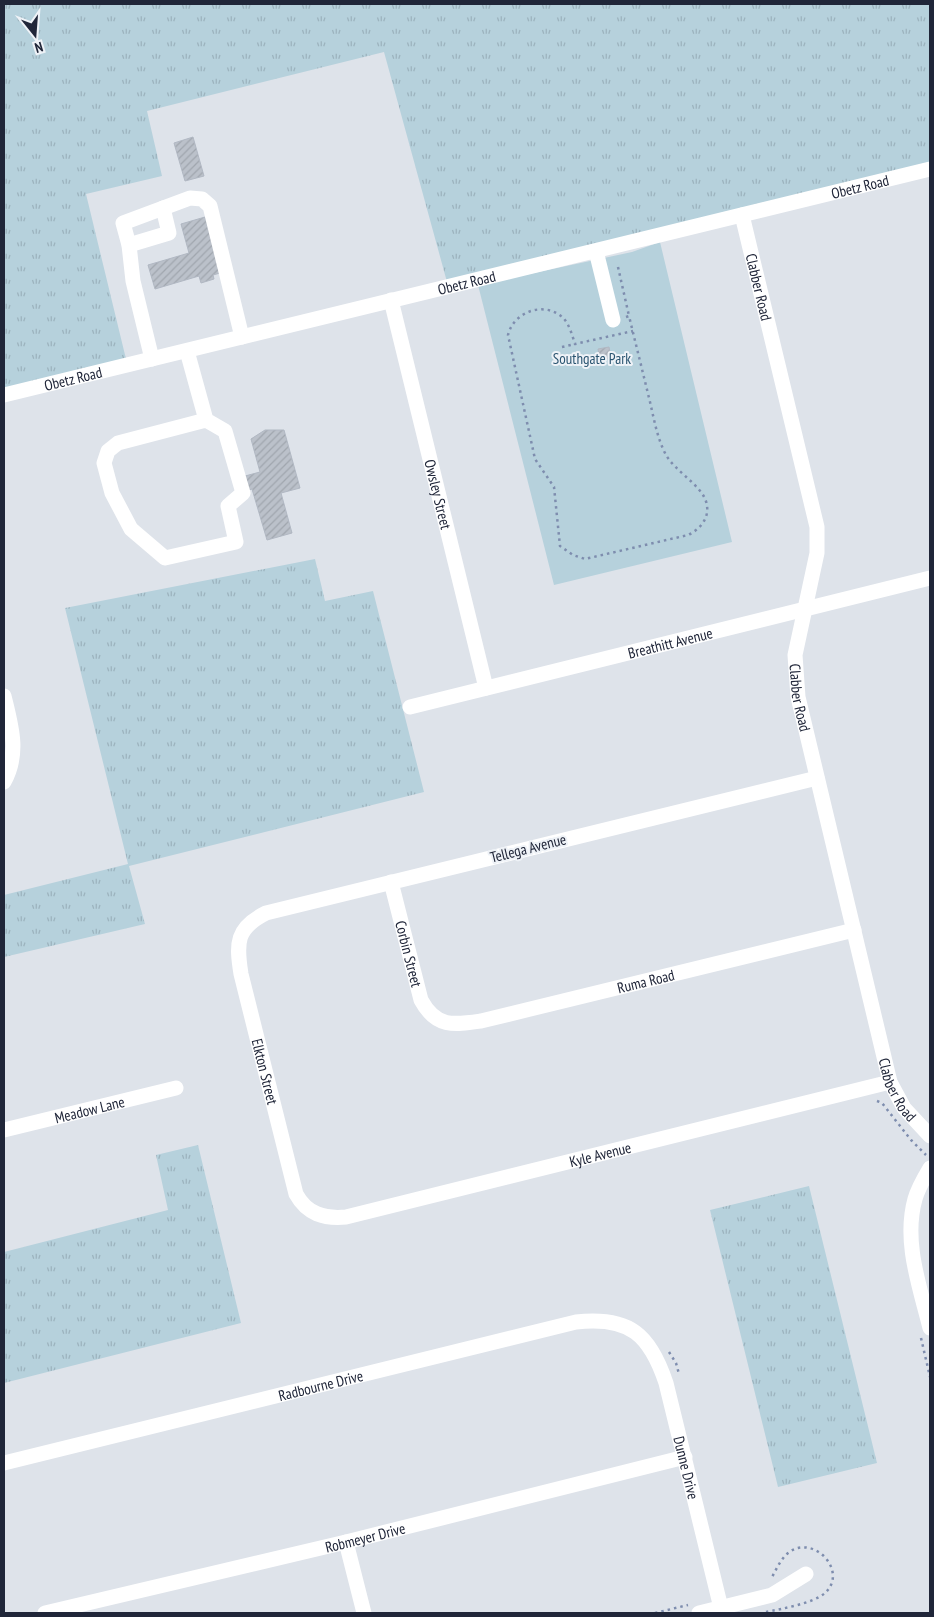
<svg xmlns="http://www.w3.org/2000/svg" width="934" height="1617" font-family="'PT Sans Narrow',sans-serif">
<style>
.grass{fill:url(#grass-tufts)}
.park{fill:#b6d1dc}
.building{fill:url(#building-hatch);stroke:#b1b8c3}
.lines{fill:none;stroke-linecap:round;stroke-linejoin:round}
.path{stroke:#7e8dae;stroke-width:2.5;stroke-dasharray:2.5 4;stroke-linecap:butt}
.minor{stroke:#fff;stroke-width:15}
.labels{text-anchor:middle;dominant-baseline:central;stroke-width:4;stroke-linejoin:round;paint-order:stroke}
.street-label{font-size:15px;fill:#202639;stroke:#eef2f7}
.park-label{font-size:15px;fill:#2a5470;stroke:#eef2f7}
</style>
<defs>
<pattern id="grass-tufts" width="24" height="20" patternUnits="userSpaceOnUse" patternTransform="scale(1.25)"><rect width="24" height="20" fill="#b6d1dc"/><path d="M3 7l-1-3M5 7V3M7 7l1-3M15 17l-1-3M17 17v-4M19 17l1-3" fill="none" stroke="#9cb3be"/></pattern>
<pattern id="building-hatch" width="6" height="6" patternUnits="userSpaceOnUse" patternTransform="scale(1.25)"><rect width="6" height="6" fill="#bbc1ca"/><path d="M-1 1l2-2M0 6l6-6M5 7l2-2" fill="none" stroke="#a0a6ae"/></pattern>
</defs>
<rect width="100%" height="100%" fill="#dee3ea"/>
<path class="grass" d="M4,4H930V163L447,282L384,52L147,111L162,176L86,194L126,359L4,388Z
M315,559L325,601L373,591L424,792L129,866L145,924L4,957V895L128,864L65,608Z
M198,1145L241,1323L4,1383V1252L168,1210L156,1155Z
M809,1186L877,1463L778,1487L710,1210Z"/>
<path class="park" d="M660,242L732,542L554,585L478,285L632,252Z"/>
<path class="building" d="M193,137L204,176L185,181L174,143Z
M205,217L220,273L213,275L214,279L201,283L199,276L155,289L148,265L189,253L181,224Z
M609,347L611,358L600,360L598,349Z
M265,430H284L300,488L281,493L292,533L267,540L252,489L238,493L234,479L260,472L251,439Z"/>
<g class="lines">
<path class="path" d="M618,267L629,316
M626,317L629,316C636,345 643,373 650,402C654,419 657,437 665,453C674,472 705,486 707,506C709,519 699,530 688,535L585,559L573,555L560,546L554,487L535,459L508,335C513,313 542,301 561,316C569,322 572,335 575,344L633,331
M562,347L575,344
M877,1101L882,1103L911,1140L926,1155
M921,1338L930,1377
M669,1352L676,1363L679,1374
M766,1612C781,1609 814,1603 825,1593C849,1571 813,1533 788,1553C780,1560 776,1570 771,1579
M655,1613L688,1605"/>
<g class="minor">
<path id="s1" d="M742,215L817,527V553L795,655L798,697L890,1082L904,1108L930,1136"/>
<path d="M129,245L169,233L163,208"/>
<path d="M596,251L613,320"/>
<path id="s2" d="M391,300L486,688"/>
<path d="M187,351L206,420L118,443L108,451L104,463L112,493L131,529L165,558L236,542L228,506L243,493L225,431L206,420"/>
<path d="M152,359L133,281L129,245L123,223L190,198L202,199L210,206L242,337"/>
<path id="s3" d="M4,395L930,169"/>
<path d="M4,696C11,725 20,753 4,782"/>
<path id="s4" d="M410,707L930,578"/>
<path id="s5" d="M817,778L266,913C236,928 236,943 241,974L296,1194C307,1214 324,1219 346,1217L890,1082"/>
<path id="s6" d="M391,882L421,1000C436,1028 454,1025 481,1021L854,930"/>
<path id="s7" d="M4,1130L176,1088"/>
<path d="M930,1168C924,1178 918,1188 915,1199C903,1242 920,1287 930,1328"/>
<path id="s8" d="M4,1463L576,1322C630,1316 650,1335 666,1383L721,1608"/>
<path d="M346,1542L364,1613"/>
<path id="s9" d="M45,1613L346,1542L685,1457"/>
<path d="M699,1613L772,1595L806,1574"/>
</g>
</g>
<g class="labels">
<g class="street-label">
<text stroke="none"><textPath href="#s3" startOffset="881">Obetz Road</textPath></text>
<text stroke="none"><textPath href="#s3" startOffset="476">Obetz Road</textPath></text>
<text stroke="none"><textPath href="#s1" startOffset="74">Clabber Road</textPath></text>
<text stroke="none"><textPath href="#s3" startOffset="71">Obetz Road</textPath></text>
<text stroke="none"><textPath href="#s2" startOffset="200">Owsley Street</textPath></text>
<text stroke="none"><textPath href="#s4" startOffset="268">Breathitt Avenue</textPath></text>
<text stroke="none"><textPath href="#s1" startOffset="494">Clabber Road</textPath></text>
<text transform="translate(528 848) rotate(-14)">Tellega Avenue</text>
<text stroke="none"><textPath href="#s6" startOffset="74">Corbin Street</textPath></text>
<text stroke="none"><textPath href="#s6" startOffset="361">Ruma Road</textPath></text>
<text stroke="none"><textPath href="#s5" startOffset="741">Elkton Street</textPath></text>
<text stroke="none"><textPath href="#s1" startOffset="899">Clabber Road</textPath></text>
<text stroke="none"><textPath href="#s7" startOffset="88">Meadow Lane</textPath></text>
<text stroke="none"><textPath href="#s5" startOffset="1188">Kyle Avenue</textPath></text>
<text stroke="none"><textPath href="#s8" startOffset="326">Radbourne Drive</textPath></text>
<text stroke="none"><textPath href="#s8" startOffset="798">Dunne Drive</textPath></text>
<text stroke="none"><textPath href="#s9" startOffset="329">Robmeyer Drive</textPath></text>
</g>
<g class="park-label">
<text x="592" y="358">Southgate Park</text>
</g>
</g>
<rect width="934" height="1617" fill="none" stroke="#202639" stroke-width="10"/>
<g transform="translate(35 35) rotate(163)" stroke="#eef2f7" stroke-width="4" paint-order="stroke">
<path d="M0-4L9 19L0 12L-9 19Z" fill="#202639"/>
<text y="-8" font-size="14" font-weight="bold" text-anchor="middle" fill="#202639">N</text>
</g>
</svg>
